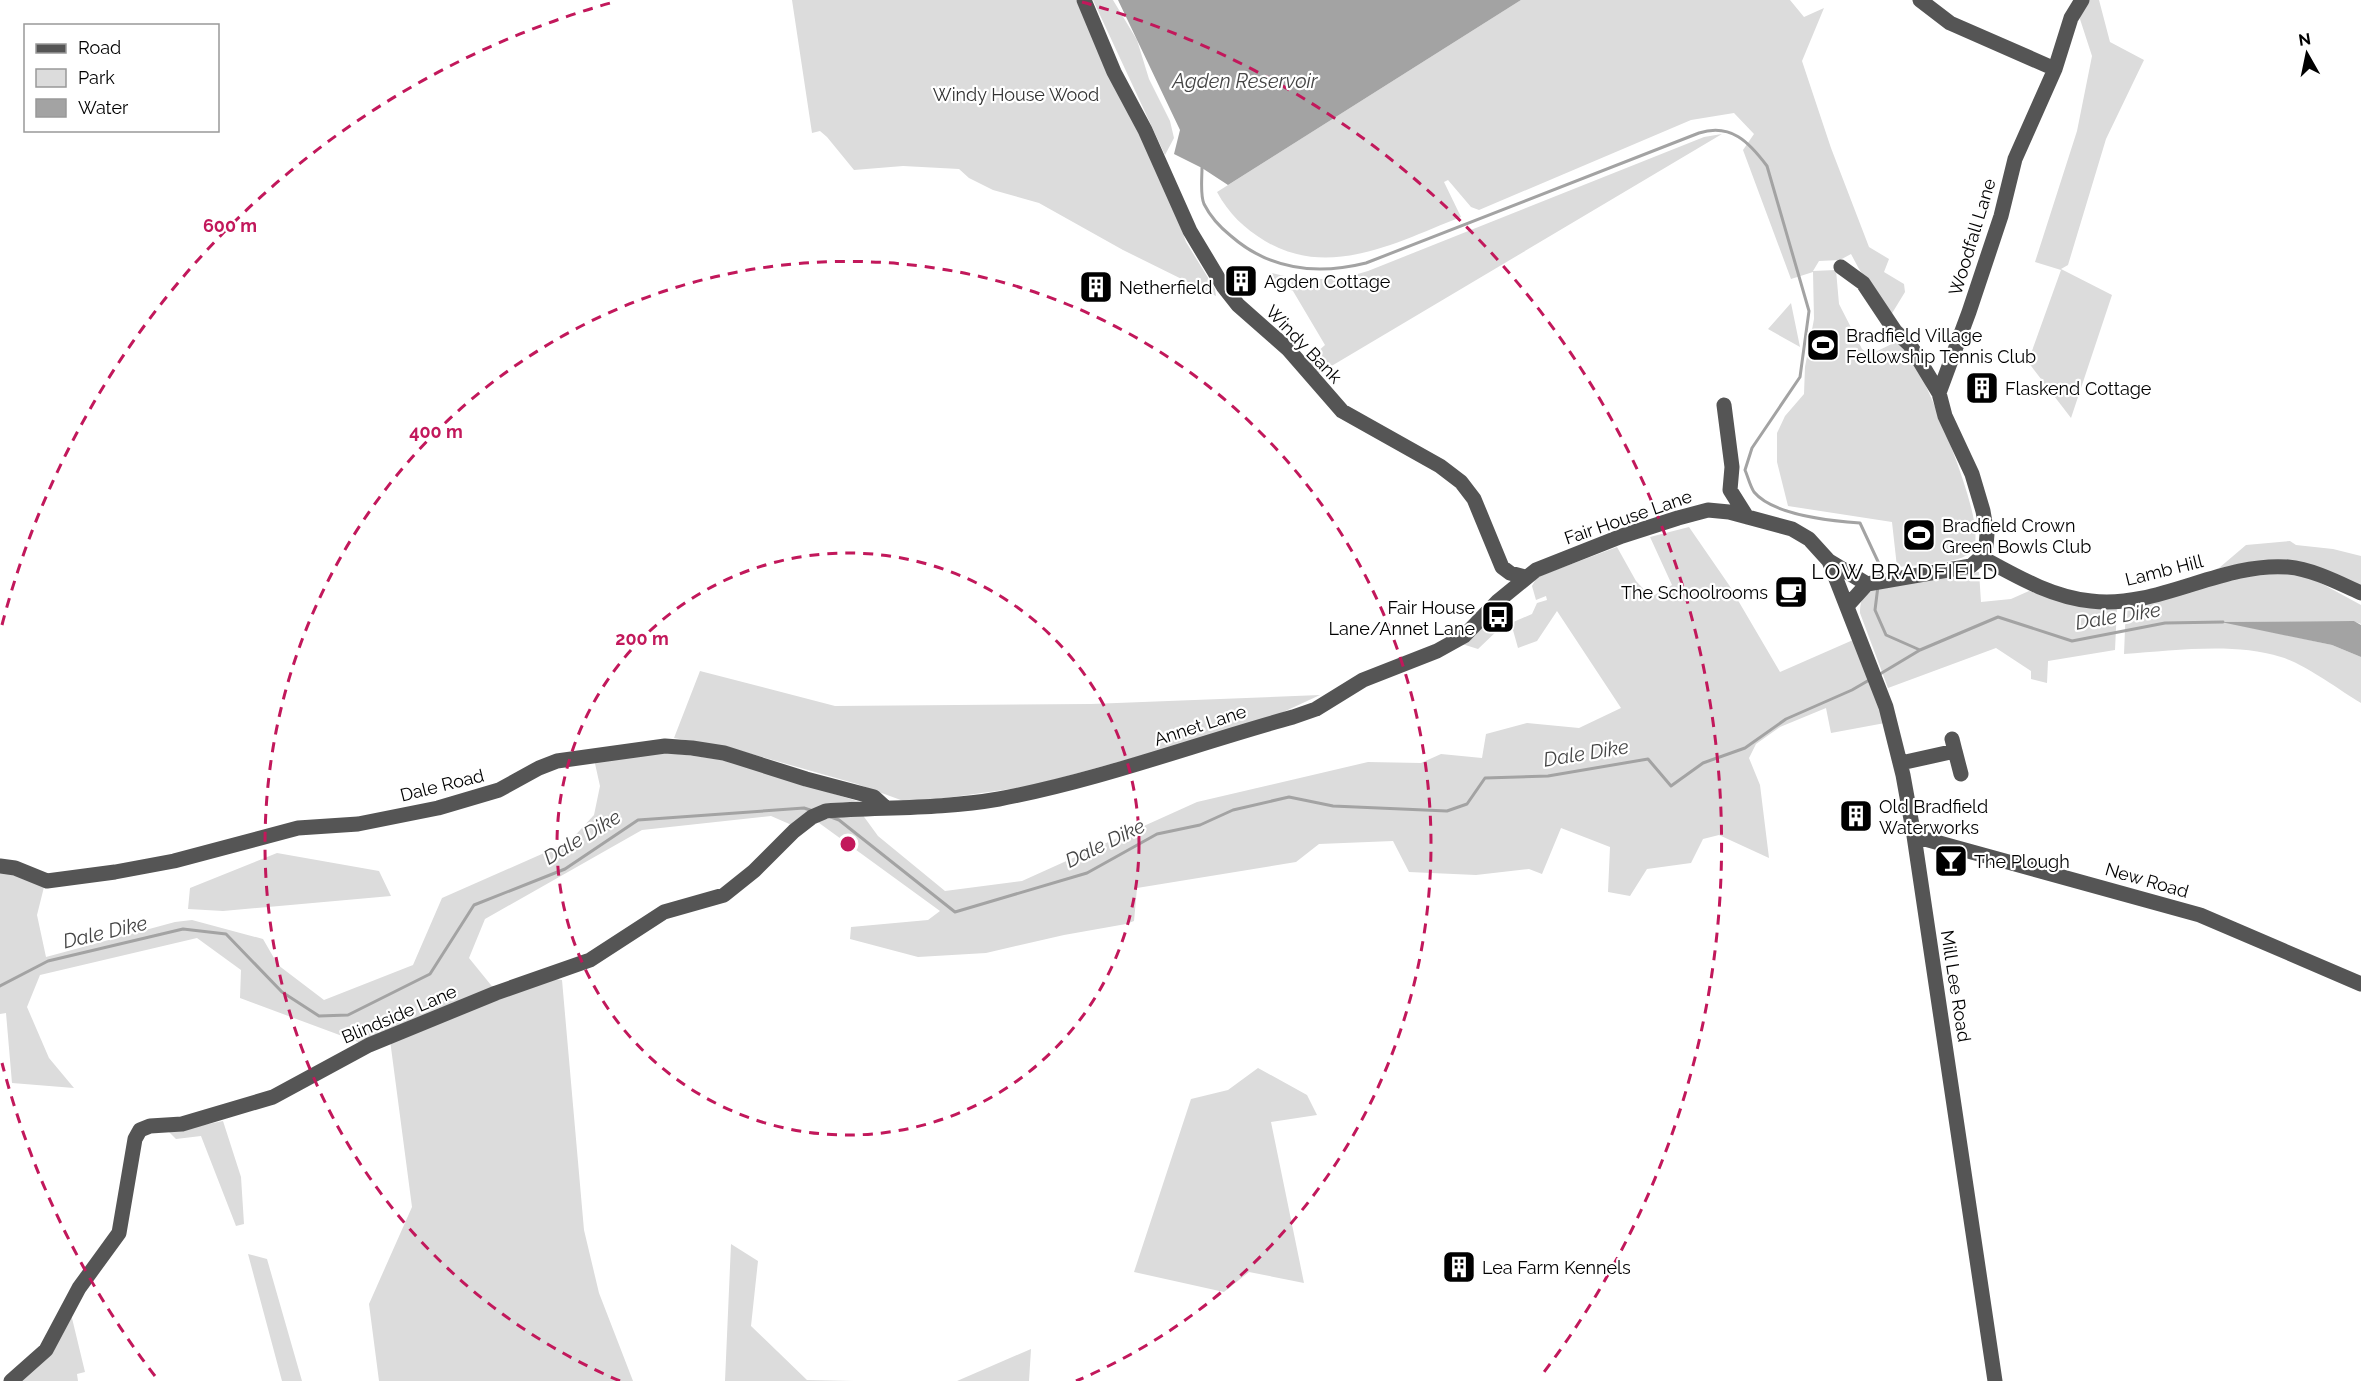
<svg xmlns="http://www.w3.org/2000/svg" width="2361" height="1381" font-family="Raleway,sans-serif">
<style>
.green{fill:#dcdcdc}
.water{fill:#a3a3a3}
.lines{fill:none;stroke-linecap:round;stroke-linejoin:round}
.stream{stroke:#a3a3a3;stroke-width:3}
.minor{stroke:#555;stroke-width:15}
.ring{fill:none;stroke:#c2185b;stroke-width:3;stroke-dasharray:10 8}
.labels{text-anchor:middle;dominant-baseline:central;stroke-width:4.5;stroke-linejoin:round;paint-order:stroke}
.park-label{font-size:18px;fill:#333;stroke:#fff}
.street-label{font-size:18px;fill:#000;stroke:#fff}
.poi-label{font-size:18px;fill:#000;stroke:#fff;text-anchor:start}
.water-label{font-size:20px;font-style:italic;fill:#444;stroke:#fff}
.quarter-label{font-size:21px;letter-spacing:1.5px;fill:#000;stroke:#fff}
.centre{fill:#c2185b;stroke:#fff;stroke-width:3}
.ring-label{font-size:18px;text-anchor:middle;font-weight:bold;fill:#c2185b;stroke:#fff;stroke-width:4.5;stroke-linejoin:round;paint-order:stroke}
</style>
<rect width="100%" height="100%" fill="#fff"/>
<path class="green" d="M792,0H1076L1156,169L1176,214L1186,242L1215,289L1216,296L1123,250L1039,203L993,190L969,178L959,169L903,166L854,170L827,137L820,131L812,133Z
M1093,0H1113L1137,40L1149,79L1170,121L1174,138L1165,155Z
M1521,0H1790L1804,17L1824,8L1802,61L1831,148L1869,247L1889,259L1884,272L1904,284L1905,292L1891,315L1859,269L1851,254L1840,260L1819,261L1813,271L1836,270L1839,304L1862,349L1869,355L1900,340L1909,347C1922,378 1992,526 1972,551C1962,564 1915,565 1897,567L1892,522L1788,506L1777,462V433L1785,416L1804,394L1805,367L1814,319L1813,272L1791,279L1743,150L1754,134L1734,113L1691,120L1479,210L1471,207L1448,180L1444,182L1461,217C1399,241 1330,280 1265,241C1244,228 1229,214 1217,192Z
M2089,0H2099L2110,42L2144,60L2106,139L2068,265L2061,269L2112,295L2071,418L2028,362L2061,270L2035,262L2077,131L2092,56L2078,13Z
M1722,134L1318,374L1307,361L1325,345L1293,291L1276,283L1272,273L1300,280L1344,278L1368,271L1704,137Z
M1791,303L1800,347L1768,329Z
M1689,527L1729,585L1780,672L1853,640L1885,723L1831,733L1826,708L1780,727L1756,744L1749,758L1760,785L1769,858L1719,835L1703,839L1691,863L1647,869L1630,896L1608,892L1610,847L1561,828L1542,874L1529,869L1476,875L1409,872L1393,841L1319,844L1296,862L1137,888L1134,921L1126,924L1064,935L986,953L918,957L850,939L851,927L928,920L940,911L815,820L862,814L878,836L945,891L1022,881L1197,802L1368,762L1421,763L1441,754L1482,758L1486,734L1527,723L1579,728L1621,708L1557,611L1537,641L1518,648L1511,623L1532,614L1537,603L1547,600L1546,596L1536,600L1532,586L1537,577L1617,547L1636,581L1651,597L1672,585L1650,537Z
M2290,541L2296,545L2333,549L2361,556V588L2320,573L2242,566L2219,568L2246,545Z
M2293,568L2361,605V624L2353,621L2225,622L2332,645L2361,657V703C2338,689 2305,664 2281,657C2233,642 2173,651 2124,654L2126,604L2252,574Z
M1979,572L1981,602L2011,599L2029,591L2060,601L2117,607L2115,650L2048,661L2047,683L2031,679V671L1996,648L1888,688L1860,613C1860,602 1862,597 1870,589Z
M1491,617L1499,629L1478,649L1462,644Z
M700,671L835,706L1091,704L1320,695L1279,714L1209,737L1060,778L1026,787L909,803L857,784L727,747L674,738Z
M663,752L724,760L857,801L822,807L794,826L771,816L642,830L485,919L469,958L495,990L361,1043L240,998L241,970L197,938L40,975L27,1007L49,1058L74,1088L12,1083L6,1013L0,1014V872L14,873L44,887L37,915L46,957L175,922L192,920L263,939L278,965L324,1000L413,965L442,898L569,842L594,815L600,786L594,759Z
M277,853L379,871L391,896L223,911L188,909L190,888Z
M548,978L562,980L584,1230L599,1293L633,1381H379L369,1304L412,1207L390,1040Z
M1258,1068L1307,1095L1317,1115L1271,1122L1304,1283L1249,1272L1224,1292L1134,1272L1191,1099L1228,1090Z
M223,1121L241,1177L244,1224L236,1226L201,1136L176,1139L169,1132Z
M731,1244L758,1261L751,1326L807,1380L854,1381H725Z
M248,1254L267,1259L302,1381H282Z
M71,1314L85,1372L77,1374L78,1381H19Z
M1031,1349L1029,1381H957Z"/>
<path class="water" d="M1118,0H1521L1228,185L1202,168L1174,154L1180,130Z
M2354,621L2361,625V657L2332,645L2221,622Z"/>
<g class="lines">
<path class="stream" d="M1204,164L1202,168C1202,178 1200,195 1204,204C1210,216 1221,228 1231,236C1270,270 1318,275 1366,263L1699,133C1731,123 1749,142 1767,166L1809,311L1800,377L1752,448L1745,470C1748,477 1750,486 1754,492C1773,515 1832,521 1860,523L1881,568L1880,576
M1878,586L1875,610L1886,635L1920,650
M1880,674L1920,650L1998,617L2072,641L2165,623L2223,622
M831,817L839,820L955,912L1087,873L1157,834L1200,825L1233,810L1289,797L1333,806L1447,811L1467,804L1485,778L1548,776L1648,759L1671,786L1703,763L1745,748L1786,719L1852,690L1871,679
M0,986L48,961L183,929L226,934L282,992L319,1016L348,1015L430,974L474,905L565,869L638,820L804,808L813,811"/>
<path class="minor" d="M1084,0L1114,72L1145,130L1190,231L1223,286L1238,305L1288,349L1342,411L1440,466L1461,482L1474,499L1502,567L1510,573L1525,577
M1920,0L1950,23L2055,69
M1841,267L1863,283L1895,331L1910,345L1939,393
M1724,405L1732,467L1730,490L1747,517
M1981,557C2016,576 2051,597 2091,601C2159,609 2220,562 2288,567C2312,569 2339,583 2361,593
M1829,561L1867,584
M1848,605L1867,584L1971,566L1981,557L1986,546L1987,534L1983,511L1972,474L1945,416L1939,393L1969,312L2001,216L2015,159L2055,69L2071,18L2082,0
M1955,751L1961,774
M1901,763L1955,751L1952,739
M1914,836L2200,915L2361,984
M0,866L15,868L47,881L115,872L174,861L298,828L358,824L438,808L499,790L539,768L557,761L665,746L692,748L724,753L806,779L874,797L885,807
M11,1381L46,1350L79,1288L119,1233L135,1139L140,1130L150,1126L182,1124L273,1097L369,1045L496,993L590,960L664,912L724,895L754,871L794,831L812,817L826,811C884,807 942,809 999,799C1100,780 1195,744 1293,717L1316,709L1363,680L1437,651L1464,636L1498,601L1536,570L1622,536L1678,518L1708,510L1729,512L1792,529L1809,539L1829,561L1886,707L1903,775L1914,836L1995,1381"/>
</g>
<g class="ring">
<circle cx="848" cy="844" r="291"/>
<path d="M620 1381A583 583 0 1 1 1076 1381"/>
<path d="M155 1376A874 874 0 0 1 2 1063M2 625A874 874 0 0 1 614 2M1082 2A874 874 0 0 1 1541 1376"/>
</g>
<defs>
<symbol id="building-square" viewBox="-11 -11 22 22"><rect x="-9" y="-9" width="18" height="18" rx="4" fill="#000" stroke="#fff"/><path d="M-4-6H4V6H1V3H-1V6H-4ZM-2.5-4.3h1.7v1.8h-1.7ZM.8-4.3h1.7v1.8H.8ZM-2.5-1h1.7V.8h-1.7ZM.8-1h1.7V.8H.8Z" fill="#fff"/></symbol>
<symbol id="stadium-square" viewBox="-11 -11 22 22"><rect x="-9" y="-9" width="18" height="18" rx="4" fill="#000" stroke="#fff"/><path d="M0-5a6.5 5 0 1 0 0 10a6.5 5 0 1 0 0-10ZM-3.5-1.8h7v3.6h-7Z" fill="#fff"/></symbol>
<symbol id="cafe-square" viewBox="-11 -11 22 22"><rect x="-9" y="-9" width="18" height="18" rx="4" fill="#000" stroke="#fff"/><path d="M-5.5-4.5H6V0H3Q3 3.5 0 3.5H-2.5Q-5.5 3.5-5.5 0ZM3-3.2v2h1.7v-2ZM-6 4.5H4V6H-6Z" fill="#fff"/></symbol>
<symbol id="bus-square" viewBox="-11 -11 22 22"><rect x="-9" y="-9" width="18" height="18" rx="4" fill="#000" stroke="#fff"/><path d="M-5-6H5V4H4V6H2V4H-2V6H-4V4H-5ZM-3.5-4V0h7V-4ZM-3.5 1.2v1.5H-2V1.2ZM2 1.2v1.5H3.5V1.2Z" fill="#fff"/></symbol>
<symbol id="bar-square" viewBox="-11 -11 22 22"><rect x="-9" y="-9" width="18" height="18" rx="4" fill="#000" stroke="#fff"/><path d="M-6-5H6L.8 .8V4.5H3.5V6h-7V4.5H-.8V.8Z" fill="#fff"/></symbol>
</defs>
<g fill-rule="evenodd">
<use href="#building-square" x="1222" y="262" width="38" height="38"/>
<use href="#building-square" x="1077" y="268" width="38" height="38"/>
<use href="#stadium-square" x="1804" y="326" width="38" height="38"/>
<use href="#building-square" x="1963" y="369" width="38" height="38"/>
<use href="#stadium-square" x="1900" y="516" width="38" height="38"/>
<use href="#cafe-square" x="1772" y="573" width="38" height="38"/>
<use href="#bus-square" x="1479" y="598" width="38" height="38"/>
<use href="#building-square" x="1837" y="797" width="38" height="38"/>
<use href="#bar-square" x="1932" y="842" width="38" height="38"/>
<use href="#building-square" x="1440" y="1248" width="38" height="38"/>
</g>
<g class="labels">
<g class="park-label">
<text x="1016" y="94">Windy House Wood</text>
</g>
<g class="street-label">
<text transform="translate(1972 237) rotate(-73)">Woodfall Lane</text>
<text transform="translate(1304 344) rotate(46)">Windy Bank</text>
<text transform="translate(1628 517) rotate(-19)">Fair House Lane</text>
<text transform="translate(2164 570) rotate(-14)">Lamb Hill</text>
<text transform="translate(1200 725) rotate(-18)">Annet Lane</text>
<text transform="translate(442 785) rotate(-14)">Dale Road</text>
<text transform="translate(2147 880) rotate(16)">New Road</text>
<text transform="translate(1956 986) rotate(81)">Mill Lee Road</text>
<text transform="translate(399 1014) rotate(-23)">Blindside Lane</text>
</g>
<g class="poi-label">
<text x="1264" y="281">Agden Cottage</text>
<text x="1119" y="287">Netherfield</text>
<text x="1846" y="335">Bradfield Village<tspan x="1846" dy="21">Fellowship Tennis Club</tspan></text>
<text x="2005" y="388">Flaskend Cottage</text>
<text x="1942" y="525">Bradfield Crown<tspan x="1942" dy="21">Green Bowls Club</tspan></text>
<text x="1768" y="592" text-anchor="end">The Schoolrooms</text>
<text x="1475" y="607" text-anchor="end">Fair House<tspan x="1475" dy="21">Lane/Annet Lane</tspan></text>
<text x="1879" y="806">Old Bradfield<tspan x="1879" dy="21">Waterworks</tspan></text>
<text x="1974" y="861">The Plough</text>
<text x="1482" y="1267">Lea Farm Kennels</text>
</g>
<g class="water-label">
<text x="1245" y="81">Agden Reservoir</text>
<text transform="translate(2118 616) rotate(-9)">Dale Dike</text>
<text transform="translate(1586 753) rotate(-9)">Dale Dike</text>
<text transform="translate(582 837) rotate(-31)">Dale Dike</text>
<text transform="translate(1105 843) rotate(-26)">Dale Dike</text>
<text transform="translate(105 932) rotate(-13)">Dale Dike</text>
</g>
<g class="quarter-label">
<text x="1905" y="571">LOW BRADFIELD</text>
</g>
</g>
<circle cx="848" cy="844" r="9" class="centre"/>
<g class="ring-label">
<text x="230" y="232">600 m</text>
<text x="436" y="438">400 m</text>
<text x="642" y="645">200 m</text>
</g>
<rect x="24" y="24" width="195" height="108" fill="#ffffff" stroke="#999999" stroke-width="1.5"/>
<rect x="36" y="44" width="30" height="9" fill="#555555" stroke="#999999" stroke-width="1.5"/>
<text x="78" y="54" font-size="18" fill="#000000">Road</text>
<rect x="36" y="69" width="30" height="18" fill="#dcdcdc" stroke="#999999" stroke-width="1.5"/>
<text x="78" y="84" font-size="18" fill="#000000">Park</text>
<rect x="36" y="99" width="30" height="18" fill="#a3a3a3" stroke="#999999" stroke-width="1.5"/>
<text x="78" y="114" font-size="18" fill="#000000">Water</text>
<g transform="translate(2307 54) rotate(351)" stroke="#ffffff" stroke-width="4.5" paint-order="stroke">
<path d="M0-4.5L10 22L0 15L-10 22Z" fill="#000000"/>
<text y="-9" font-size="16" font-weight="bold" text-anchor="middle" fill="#000000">N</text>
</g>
</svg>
